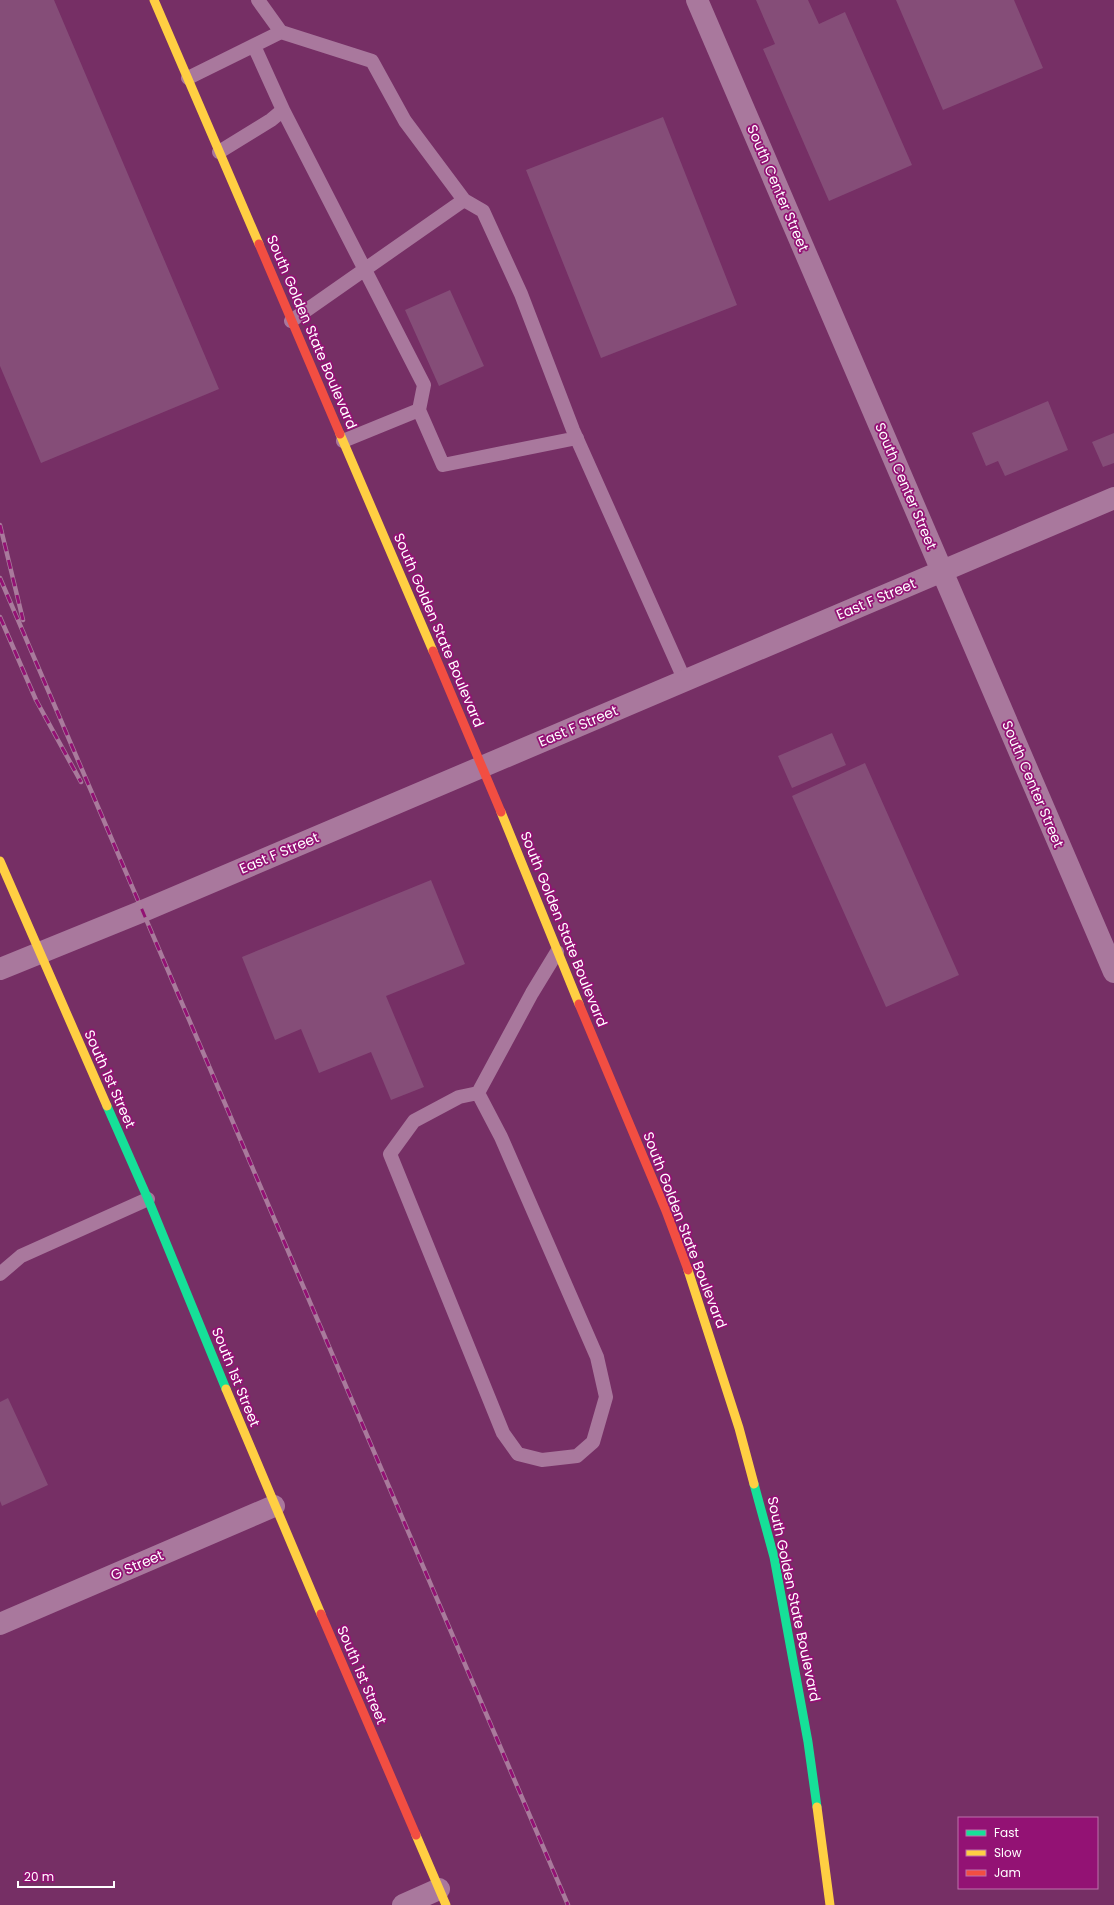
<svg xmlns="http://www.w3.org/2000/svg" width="1114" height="1905" font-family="Poppins,sans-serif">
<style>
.building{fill:#854d78}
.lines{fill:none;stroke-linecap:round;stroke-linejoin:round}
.lane{stroke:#a9789d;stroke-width:14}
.street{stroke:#a9789d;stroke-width:22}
.fast{stroke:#16e098;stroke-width:9}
.slow{stroke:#ffcf43;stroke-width:9}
.jam{stroke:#f24e42;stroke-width:9}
.rail-casing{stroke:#a97a9c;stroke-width:4.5}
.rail{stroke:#931274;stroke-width:3;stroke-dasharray:9;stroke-linecap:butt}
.labels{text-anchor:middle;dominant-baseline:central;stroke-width:3.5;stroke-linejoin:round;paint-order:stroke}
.street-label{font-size:14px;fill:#fff;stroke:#931274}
</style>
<rect width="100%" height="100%" fill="#762f65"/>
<path class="building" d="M0,0H54L219,389L41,463L0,366Z
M756,0H808L819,24L845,12L912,165L829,201L763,49L775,44Z
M896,0H1014L1043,68L943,110Z
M663,117L737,305L601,358L526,170Z
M450,290L484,366L439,386L405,310Z
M1048,401L1068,450L1005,476L998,461L986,466L972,433Z
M1114,433V463L1103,467L1092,442Z
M832,733L846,765L792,788L778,756Z
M865,763L959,975L886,1007L792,796Z
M431,880L465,964L386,996L424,1087L391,1100L371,1052L319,1073L301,1029L275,1040L242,957Z
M8,1398L48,1485L2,1506L0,1501V1402Z"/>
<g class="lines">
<path class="lane" d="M258,0L281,32L372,61L405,121L464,200L291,321
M188,78L281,32
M283,110L424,385L419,410
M219,152L271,120L283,110L254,46
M464,200L483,211L521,294L573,430L685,681
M343,441L419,410L443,465L577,438
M478,1093L459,1097L414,1121L390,1154L503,1433L518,1454L542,1460L577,1456L593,1442L606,1397L597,1357L501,1137L478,1093L532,993L557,952
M0,1274L21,1256L148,1199"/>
<path class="street" d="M697,0L1114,972
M0,969L143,911L1114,498
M0,1624L274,1506
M403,1905L439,1889"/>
<path class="fast" d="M107,1106L148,1199L226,1389
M754,1484L774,1557L808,1742L817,1807"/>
<path class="slow" d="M154,0L259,244
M340,434L433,651
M501,812L579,1004
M0,861L107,1106
M688,1270L739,1428L754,1484
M226,1389L321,1614
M817,1807L830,1905
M416,1835L446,1905"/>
<path class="jam" d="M259,244L340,434
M433,651L501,812
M579,1004L666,1211L688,1270
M321,1614L416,1835"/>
<defs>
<path id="rail" d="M0,525L23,620
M0,578L568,1905
M0,617L36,700L81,782"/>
</defs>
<use href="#rail" class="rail-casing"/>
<use href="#rail" class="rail"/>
</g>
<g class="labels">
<g class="street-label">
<text transform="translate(778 188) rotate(67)">South Center Street</text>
<text transform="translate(312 332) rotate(67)">South Golden State Boulevard</text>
<text transform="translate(906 486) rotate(67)">South Center Street</text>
<text transform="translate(876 599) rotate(-23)">East F Street</text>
<text transform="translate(439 630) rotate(67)">South Golden State Boulevard</text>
<text transform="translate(578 726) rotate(-23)">East F Street</text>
<text transform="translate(1033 784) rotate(67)">South Center Street</text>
<text transform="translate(279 853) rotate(-23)">East F Street</text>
<text transform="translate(564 929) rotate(68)">South Golden State Boulevard</text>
<text transform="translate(110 1079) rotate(66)">South 1st Street</text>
<text transform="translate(685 1230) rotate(69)">South Golden State Boulevard</text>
<text transform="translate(236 1377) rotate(68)">South 1st Street</text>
<text transform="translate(137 1565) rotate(-23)">G Street</text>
<text transform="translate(794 1599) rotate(78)">South Golden State Boulevard</text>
<text transform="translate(362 1675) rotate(67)">South 1st Street</text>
</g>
</g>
<rect x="958" y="1817" width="140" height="72" fill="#931274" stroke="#be71ac"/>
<rect x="966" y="1830" width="20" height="6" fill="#16e098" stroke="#be71ac"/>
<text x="994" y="1837" font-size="12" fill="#ffffff">Fast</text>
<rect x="966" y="1850" width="20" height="6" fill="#ffcf43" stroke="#be71ac"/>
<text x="994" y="1857" font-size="12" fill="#ffffff">Slow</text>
<rect x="966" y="1870" width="20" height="6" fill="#f24e42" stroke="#be71ac"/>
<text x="994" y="1877" font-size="12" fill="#ffffff">Jam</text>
<path d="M18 1881v6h96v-6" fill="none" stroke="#ffffff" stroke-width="2"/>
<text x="24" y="1881" font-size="12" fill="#ffffff" stroke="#931274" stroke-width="3" paint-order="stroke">20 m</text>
</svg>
